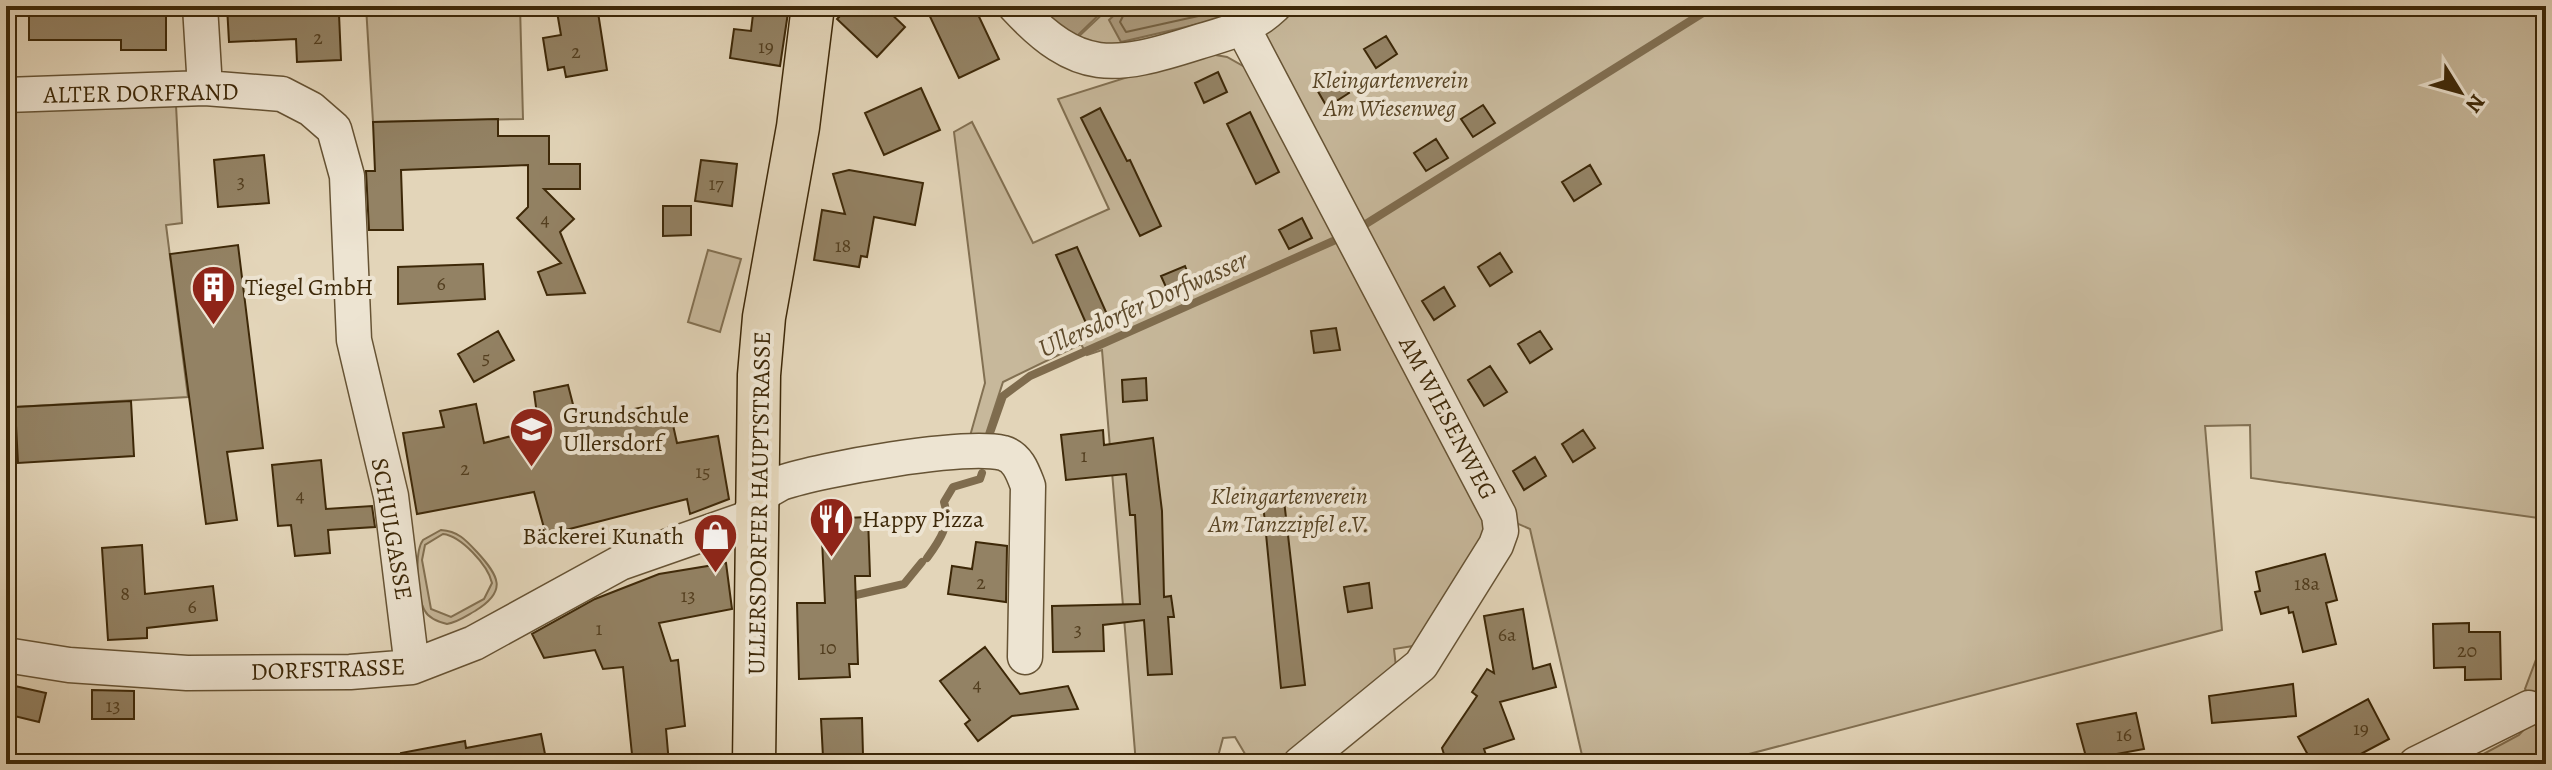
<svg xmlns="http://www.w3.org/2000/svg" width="2552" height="770" font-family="Alegreya,serif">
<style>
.green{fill:#c7b89b;stroke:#827052;stroke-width:2;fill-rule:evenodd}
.water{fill:#ab9a7d;stroke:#7f6c4e;stroke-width:2}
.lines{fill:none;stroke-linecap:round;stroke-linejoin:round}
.shore{stroke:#746142;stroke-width:2}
.stream{stroke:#7f6c4e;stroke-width:8}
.building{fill:#938264;stroke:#3d2808;stroke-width:2}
.minor-casing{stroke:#665334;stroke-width:37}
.major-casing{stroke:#3d2808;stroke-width:45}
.minor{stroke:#ede4d2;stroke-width:34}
.major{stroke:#e3d5b9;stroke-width:42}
.labels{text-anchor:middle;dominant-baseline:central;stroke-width:8;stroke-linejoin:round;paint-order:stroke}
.number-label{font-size:20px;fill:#523e1f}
.park-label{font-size:24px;font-style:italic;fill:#594525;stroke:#ede4d2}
.street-label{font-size:24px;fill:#3d2808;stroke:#ede4d2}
.poi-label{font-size:24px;fill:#3d2808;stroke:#ede4d2;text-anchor:start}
.water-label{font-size:26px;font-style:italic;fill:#5e4a2b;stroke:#ede4d2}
</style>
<rect width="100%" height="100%" fill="#e3d5b9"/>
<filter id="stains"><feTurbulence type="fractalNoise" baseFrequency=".0025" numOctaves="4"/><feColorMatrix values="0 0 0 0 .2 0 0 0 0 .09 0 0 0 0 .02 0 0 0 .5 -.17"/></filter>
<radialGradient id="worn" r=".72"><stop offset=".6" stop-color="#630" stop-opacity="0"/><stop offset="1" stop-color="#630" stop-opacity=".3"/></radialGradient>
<path class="green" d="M366,6H520L523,119L373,122Z
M1111,6H1262L1136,49L1075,40Z
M1287,6H2546V519L2251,478L2250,425L2205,426L2222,630L1711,764H1584L1530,529L1516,523L1263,42L1271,21Z
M1204,53L1227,57L1250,70L1488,518V536L1419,645L1394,649L1397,676L1283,764H1251L1235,737L1223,738L1216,764H1136L1102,350L1087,355L1081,344L1003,382L985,437L970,436L985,383L954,132L972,122L1033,243L1109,209L1058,99Z
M176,105L182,223L166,225L188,397L15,407L6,108Z
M708,250L741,259L720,332L688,322Z
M441,530C458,531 466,540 477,552C499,576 508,591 475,611C466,616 458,622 447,624C439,622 429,619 425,611C417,598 414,552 423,540ZM443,534C461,536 488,565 492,583L484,599L451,617L431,609L422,560L425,545Z
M2546,633V764H2465L2519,735L2540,712L2525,689Z"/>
<path class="water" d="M1047,6H1108L1077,36L1058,35L1044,10Z
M1124,6H1234L1229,17L1121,42L1109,20Z"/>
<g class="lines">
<path class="shore" d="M1128,6L1120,22L1126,32L1221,11L1225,6"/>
<path class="stream" d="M1361,227L1714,6
M990,433L1003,396L1030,376L1340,238
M927,558C940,540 951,525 944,502L953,487L980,479L982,473
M856,595L904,584L922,562"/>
</g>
<path class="building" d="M29,6H166V50H121V40H29Z
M227,6H266L267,15L339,14L341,60L297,62L296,39L229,42Z
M556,6H597L607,70L566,77L564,67L548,70L543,38L561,35Z
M754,6H789L780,66L730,58L734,29L751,31Z
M850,6H883L905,27L877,57L837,19Z
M925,6H974L999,59L959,78Z
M1386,36L1397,54L1376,68L1364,49Z
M1218,72L1227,92L1204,103L1195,83Z
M1338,75L1349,93L1327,107L1316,88Z
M921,88L940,130L884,155L865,113Z
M1483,105L1495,123L1473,137L1461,119Z
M1100,108L1127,161L1130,160L1161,226L1140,236L1081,118Z
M1250,112L1279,172L1256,184L1227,124Z
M498,119V136H549V164H580V189H544L574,219L560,232L585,293L547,295L538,272L561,263L517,218L528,207V165L401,170L403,230H369L366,171H375L373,122Z
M1436,139L1448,158L1426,171L1414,153Z
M264,155L269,203L218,207L214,160Z
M701,160L737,164L732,206L695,201Z
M1590,165L1601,184L1574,201L1562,182Z
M849,170L923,183L915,225L874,217L867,257L861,256L859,267L814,260L822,210L845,214L833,174Z
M663,206H691V235L663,236Z
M1302,218L1312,238L1289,249L1279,230Z
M238,245L263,448L227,452L237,520L206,524L170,254Z
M1077,247L1110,321L1089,330L1056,255Z
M1500,253L1512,272L1490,286L1478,267Z
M483,264L485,299L398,304V267Z
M1185,266L1193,286L1170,296L1161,276Z
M1444,287L1455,306L1434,320L1422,301Z
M1336,328L1340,350L1314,353L1311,331Z
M498,331L514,360L474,382L458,354Z
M1540,331L1552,349L1530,363L1518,344Z
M1490,366L1507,392L1484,406L1468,380Z
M1146,378L1147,400L1123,402L1122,380Z
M568,385L577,420L645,407L649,421L671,416L677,443L718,436L729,499L690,514L687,499L546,535L534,492L417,514L403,433L444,427L440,411L476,404L484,443L539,429L534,392Z
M131,401L134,456L18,463L15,407Z
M1103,430L1104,445L1153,438L1162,511L1164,597L1171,596L1174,617H1168L1172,674L1148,675L1144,620L1103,625L1104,651L1053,652L1052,606L1140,604L1135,515H1130L1126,474L1066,480L1061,435Z
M1583,430L1595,448L1573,462L1562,444Z
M1535,457L1546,476L1524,490L1513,471Z
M321,460L326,509L372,506L375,527L328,530L330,553L295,556L291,525L278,526L272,465Z
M1284,500L1305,685L1281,688L1263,503Z
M868,517L870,576H855L858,664H849L850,677L799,679L797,603H825L821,519Z
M976,542L1007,546L1006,602L948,594L952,566L972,569Z
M142,545L145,594L213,586L217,620L147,628V638L108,640L102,548Z
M2325,554L2337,600L2326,603L2336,644L2303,652L2293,612L2289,613L2288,607L2261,614L2255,592L2260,591L2256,572Z
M726,563L732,609L659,623L671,661L678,660L685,726L666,729L669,764H633L623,667L603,669L595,650L544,658L532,634L595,599L659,574Z
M1369,583L1372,608L1348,612L1344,587Z
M1523,609L1533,669L1550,664L1556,687L1500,702L1514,739L1484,749L1489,764H1447L1442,748L1477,696L1472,692L1487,669L1494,673L1484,616Z
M2469,623V632H2500L2501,679L2465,680V667L2434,668L2433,624Z
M985,647L1020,694L1068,686L1078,709L1012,716L978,741L965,724L970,720L940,681Z
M6,684L46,693L39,722L6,714Z
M2293,684L2296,716L2212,723L2209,696Z
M92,690L134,691V719H92Z
M2368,699L2389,739L2342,764H2313L2298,737Z
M2136,713L2144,749L2111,755L2114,764H2088L2077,724Z
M862,718L863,755L823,757L821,719Z
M541,734L547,764H402L401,753L465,741L466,748Z"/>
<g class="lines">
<defs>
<path id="minor" d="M200,6L205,88
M1015,6C1079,75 1113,69 1198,42C1228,33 1251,28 1274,6
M1244,30L1499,515L1501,531L1496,545L1421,665L1300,764
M6,95L205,88L282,94L311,109L334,129L347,176L354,340L391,496L412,667
M6,655L69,665L187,673L350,672L412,667L474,643L620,563L746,519L767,491L781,483C822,469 963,444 1003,453C1018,457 1023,473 1028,486L1025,657
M2416,764L2529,708"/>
<path id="major" d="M754,764L759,375L764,317L798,127L813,6"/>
</defs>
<use href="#minor" class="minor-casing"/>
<use href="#major" class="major-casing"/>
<use href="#minor" class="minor"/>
<use href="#major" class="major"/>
</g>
<defs>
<symbol id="building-pin" viewBox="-11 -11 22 30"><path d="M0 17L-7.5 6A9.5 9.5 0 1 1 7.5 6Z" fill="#8f2418" stroke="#ede4d2"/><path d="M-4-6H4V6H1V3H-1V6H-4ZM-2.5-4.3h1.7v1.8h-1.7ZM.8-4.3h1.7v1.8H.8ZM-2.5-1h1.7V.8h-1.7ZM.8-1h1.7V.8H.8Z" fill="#fff"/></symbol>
<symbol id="school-pin" viewBox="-11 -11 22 30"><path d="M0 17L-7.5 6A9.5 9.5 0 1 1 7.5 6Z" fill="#8f2418" stroke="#ede4d2"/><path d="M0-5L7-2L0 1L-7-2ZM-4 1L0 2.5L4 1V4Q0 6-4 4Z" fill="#fff"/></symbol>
<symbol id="restaurant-pin" viewBox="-11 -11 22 30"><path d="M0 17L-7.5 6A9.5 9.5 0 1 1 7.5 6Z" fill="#8f2418" stroke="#ede4d2"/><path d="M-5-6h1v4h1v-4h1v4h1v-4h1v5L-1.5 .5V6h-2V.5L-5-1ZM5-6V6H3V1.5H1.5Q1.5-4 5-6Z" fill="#fff"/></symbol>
<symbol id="shop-pin" viewBox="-11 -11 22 30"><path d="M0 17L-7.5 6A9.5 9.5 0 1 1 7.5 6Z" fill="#8f2418" stroke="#ede4d2"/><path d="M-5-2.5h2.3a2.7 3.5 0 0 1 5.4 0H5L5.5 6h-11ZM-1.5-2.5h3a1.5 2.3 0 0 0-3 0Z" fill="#fff"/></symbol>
</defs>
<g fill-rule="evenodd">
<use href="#building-pin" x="188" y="262" width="51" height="69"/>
<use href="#school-pin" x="506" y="404" width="51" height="69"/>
<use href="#restaurant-pin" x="806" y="494" width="51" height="69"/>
<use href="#shop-pin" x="690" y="510" width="51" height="69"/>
</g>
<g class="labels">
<g class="number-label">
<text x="318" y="37">2</text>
<text x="766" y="46">19</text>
<text x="576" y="51">2</text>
<text x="241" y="181">3</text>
<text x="716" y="183">17</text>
<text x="545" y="219">4</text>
<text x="843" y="245">18</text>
<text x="441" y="283">6</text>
<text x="486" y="357">5</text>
<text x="1084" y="455">1</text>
<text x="465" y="468">2</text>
<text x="703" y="471">15</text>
<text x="300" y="495">4</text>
<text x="981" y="582">2</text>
<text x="2307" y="583">18a</text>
<text x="125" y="593">8</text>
<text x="688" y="595">13</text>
<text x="192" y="606">6</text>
<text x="599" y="628">1</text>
<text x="1078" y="629">3</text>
<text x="1507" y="634">6a</text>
<text x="828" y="647">10</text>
<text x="2467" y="650">20</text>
<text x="977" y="684">4</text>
<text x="113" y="705">13</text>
<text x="2361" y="728">19</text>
<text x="2124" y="734">16</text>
</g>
<g class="park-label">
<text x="1390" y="80">Kleingartenverein<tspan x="1390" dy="28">Am Wiesenweg</tspan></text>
<text x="1289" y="496">Kleingartenverein<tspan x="1289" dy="28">Am Tanzzipfel e.V.</tspan></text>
</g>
<g class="street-label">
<text transform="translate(141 93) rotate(-1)">ALTER DORFRAND</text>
<text transform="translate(1448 418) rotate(62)">AM WIESENWEG</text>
<text transform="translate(759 503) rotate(-89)">ULLERSDORFER HAUPTSTRASSE</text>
<text transform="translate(392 529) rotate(80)">SCHULGASSE</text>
<text transform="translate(328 669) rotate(-2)">DORFSTRASSE</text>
</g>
<g class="poi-label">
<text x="245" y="287">Tiegel GmbH</text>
<text x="563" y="415">Grundschule<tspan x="563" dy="28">Ullersdorf</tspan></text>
<text x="862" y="519">Happy Pizza</text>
<text x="684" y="536" text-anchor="end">Bäckerei Kunath</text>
</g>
<g class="water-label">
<text transform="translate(1143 304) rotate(-24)">Ullersdorfer Dorfwasser</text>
</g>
</g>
<rect width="2552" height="770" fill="none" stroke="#e3d5b9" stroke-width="32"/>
<rect x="8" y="8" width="2536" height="754" fill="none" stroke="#3d2808" stroke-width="4"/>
<rect x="16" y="16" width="2520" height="738" fill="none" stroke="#3d2808" stroke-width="2"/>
<g transform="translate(2460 92) rotate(127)" stroke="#ede4d2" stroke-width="6" paint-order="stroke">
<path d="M0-6L14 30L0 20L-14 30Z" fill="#3d2808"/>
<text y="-12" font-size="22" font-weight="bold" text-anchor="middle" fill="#3d2808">N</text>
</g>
<rect width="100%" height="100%" filter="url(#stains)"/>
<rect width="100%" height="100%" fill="url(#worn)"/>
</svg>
